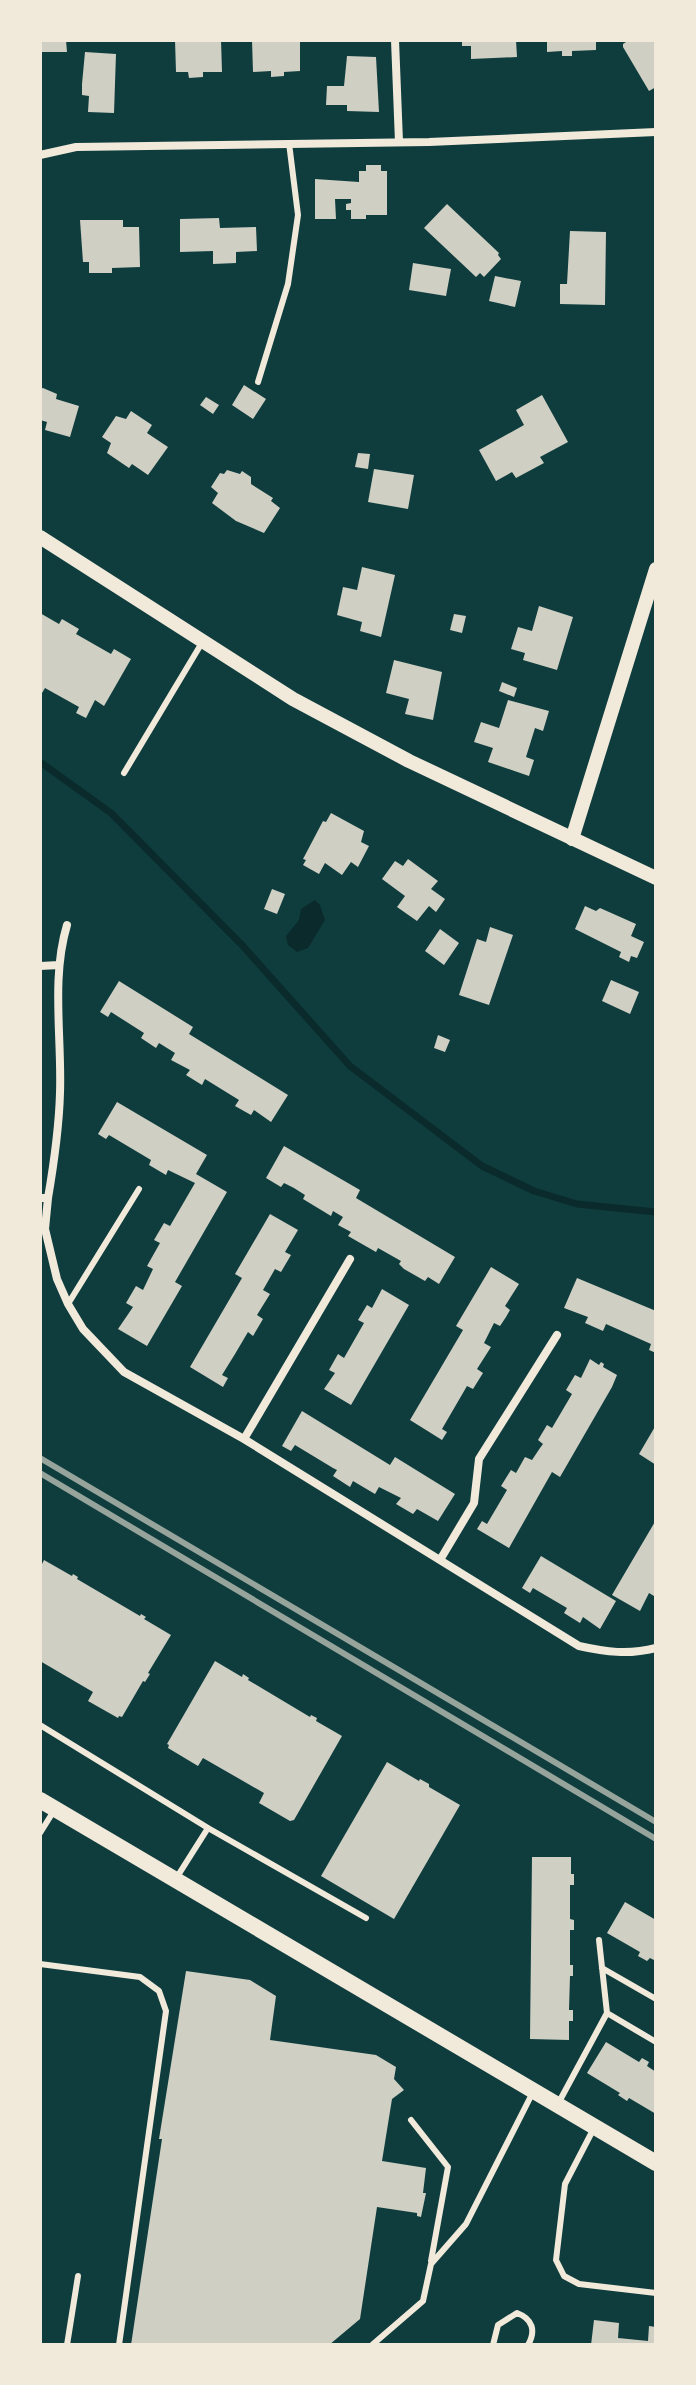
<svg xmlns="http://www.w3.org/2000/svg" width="696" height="2385" font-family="'Work Sans',sans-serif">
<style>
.water{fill:#0a2a2b}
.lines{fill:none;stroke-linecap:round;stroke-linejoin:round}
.stream{stroke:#0a2a2b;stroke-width:7}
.building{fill:#cfcfc3}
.service{stroke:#f1e9da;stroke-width:6}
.minor{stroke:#f1e9da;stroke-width:8}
.tertiary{stroke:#f1e9da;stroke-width:14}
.secondary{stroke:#f1e9da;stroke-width:16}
.rail{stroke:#97a49c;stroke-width:6}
</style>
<rect width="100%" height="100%" fill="#0f3d3e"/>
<path class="water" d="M315,900L320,905L325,920L308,948L297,952L288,945L286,936L299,920L301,909Z"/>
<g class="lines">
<path class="stream" d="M40,762L111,813L241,944L350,1066L482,1166L534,1191L577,1204L656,1212"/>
</g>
<path class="building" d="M40,40H66L67,52H40Z
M175,40H221L222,72H203V77L189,78L188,72H176Z
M252,40H300V71L284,72V76L271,77V71L253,72Z
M462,40H516L517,57L471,59V46H462Z
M547,40H596V50L572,51V56H562V51L547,52Z
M629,40H656V87L649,91L623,47V44Z
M85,52L116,54L114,113L88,112L89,96L82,95V84Z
M347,56L376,57L379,112L347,111V105H326L327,86H344Z
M366,165H381V171H387V215H366V219H351V210H346V204L351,203V199H335L336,219H315V179L359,182V171H366Z
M447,204L499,253L498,255L501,259L484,277L480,273L476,277L424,228Z
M219,218L220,228L256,227L257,251L236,252V263L213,264V251L180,252V219Z
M80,220H123V227H139L140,267L112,268V273H89V262H83Z
M570,231L606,232L605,305L560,304V284H567Z
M413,263L451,269L446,296L409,290Z
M495,276L521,281L515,307L489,301Z
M244,385L266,399L253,419L232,405Z
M43,388L57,394L56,399L79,406L70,437L45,430L47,422L40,420V389Z
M542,395L568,442L540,457L544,463L516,478L512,472L496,481L479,450L524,425L516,410Z
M206,397L219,405L213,414L200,405Z
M131,411L152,425L147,433L168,447L148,475L132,464L129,468L107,453L111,443L102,437L116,416L126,419Z
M358,453L370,454L368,469L355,467Z
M374,469L414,475L408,509L368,502Z
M227,470L240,474L242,471L251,477V484L273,498L271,501L280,508L264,533L236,521L212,503L218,493L211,487L220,473L224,474Z
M362,567L395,575L381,637L360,631L362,622L337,615L343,587L357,590Z
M539,606L573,617L557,670L523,660L525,653L511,649L518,627L532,631Z
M40,613L59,624L62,619L79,629L76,634L111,654L114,649L131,659L104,706L95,700L86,718L76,713L79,707L45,688L42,693L40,691Z
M454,614L466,616L462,633L450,630Z
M394,660L442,672L433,720L405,714L409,699L386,693Z
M502,682L517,688L514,697L499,691Z
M508,700L549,711L543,731L535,728L526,757L534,760L529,776L488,762L493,748L474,742L481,722L499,728Z
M331,813L364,831L361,842L369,846L358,867L351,862L342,875L325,863L319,874L303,865L306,860L303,859L323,821L326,822Z
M408,859L438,881L431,889L445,899L436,912L429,906L417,921L397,907L405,896L382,879L395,861L403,866Z
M272,889L285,894L277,914L264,909Z
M585,906L596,911L600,908L636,924L631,936L644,942L637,958L631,956L629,962L619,957L621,952L575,929Z
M490,927L513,935L489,1005L459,995L477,939L486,942Z
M440,929L459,943L444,965L425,951Z
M611,980L639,992L630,1014L602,1001Z
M119,981L193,1027L189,1034L288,1095L271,1122L254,1110L251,1115L235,1106L239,1100L205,1079L202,1085L186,1075L190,1070L171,1060L175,1053L159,1043L156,1048L141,1038L144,1033L111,1012L108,1017L100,1012Z
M438,1035L450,1040L445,1052L434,1048Z
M117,1102L207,1155L196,1174L227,1192L175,1282L182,1286L147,1346L118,1329L133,1307L126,1303L136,1286L143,1290L153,1269L147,1266L160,1243L154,1240L164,1223L170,1226L195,1183L168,1170L166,1175L149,1165L151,1160L109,1135L106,1139L98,1134Z
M284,1146L360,1190L356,1198L455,1257L439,1284L428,1277L425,1281L404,1269L399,1264L401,1261L378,1248L376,1252L348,1236L351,1232L338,1225L343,1217L333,1211L331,1216L303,1199L305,1195L294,1188L284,1183L281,1187L266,1178Z
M270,1214L298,1230L285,1252L291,1255L281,1272L275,1269L263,1290L270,1294L257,1315L263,1319L253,1336L248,1332L235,1354L222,1375L228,1378L223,1387L190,1367L242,1278L235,1274Z
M491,1267L519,1284L505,1306L510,1310L506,1317L500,1326L494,1323L484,1343L491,1347L477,1369L483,1373L473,1389L467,1386L442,1429L447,1432L442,1440L410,1420L463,1330L456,1326Z
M577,1278L656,1311V1353L649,1350L651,1344L606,1324L603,1331L585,1323L588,1317L564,1308Z
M382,1289L409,1305L351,1405L324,1389L335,1373L329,1370L338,1354L344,1358L364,1323L358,1320L367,1305L372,1308Z
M590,1359L599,1365L601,1362L604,1364L603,1367L617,1375L612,1387L560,1477L552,1472L509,1548L477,1529L482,1521L487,1524L507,1490L501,1486L511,1470L516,1473L525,1457L532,1460L540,1448L543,1444L538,1440L547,1425L552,1428L572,1394L566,1390L575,1375L581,1378Z
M302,1411L390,1465L395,1457L455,1494L438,1521L417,1509L413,1514L396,1504L401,1498L379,1487L375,1494L353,1481L350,1487L333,1476L337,1470L333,1468L295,1445L291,1451L282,1446Z
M656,1425V1465L639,1454Z
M656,1520V1593L654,1596L649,1593L640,1611L612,1595Z
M541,1556L616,1601L600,1629L583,1617L580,1623L564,1613L567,1608L533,1588L530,1593L522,1588Z
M44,1560L72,1576L73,1574L78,1577L77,1579L140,1616L141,1614L146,1617L144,1619L171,1635L148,1673L150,1674L145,1682L143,1681L122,1717L119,1716L118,1718L88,1701L93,1692L40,1661V1568Z
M215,1661L242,1677L243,1674L249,1678L248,1680L310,1717L311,1715L317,1718L316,1721L342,1736L294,1820L290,1821L259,1803L264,1793L203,1758L198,1766L168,1748L169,1745L167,1744Z
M387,1762L419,1781L420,1779L429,1784V1787L460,1805L394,1919L321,1876Z
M532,1857H571V1874H574V1885H570V1919L574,1920V1930H570V1965H573V1976H570L569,2010H573V2021H569V2040L530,2039Z
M625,1902L656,1920V1961L650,1958L647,1961L638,1956L640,1952L607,1933Z
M186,1971L250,1980L276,1996L270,2040L376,2055L396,2067L394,2079L404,2090L392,2099L382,2161L426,2168L423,2193H426L421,2217L417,2216V2213L377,2207L360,2319L329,2345H131L162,2139H159Z
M606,2042L639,2062L642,2058L649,2062L647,2066L656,2072V2114L629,2098L627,2101L618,2095L620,2093L587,2073Z
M594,2320L619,2323L618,2338L648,2341L649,2326L656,2327V2345H591Z"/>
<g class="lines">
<path class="service" d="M258,382L288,284L298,215L289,143
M124,773L203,641
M68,1304L139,1189
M40,1725L208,1828L177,1877
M208,1828L366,1918
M40,1833L55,1809
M40,1964L140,1977L159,1991L166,2011L119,2345
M602,1968L656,1999
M607,2013L656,2042
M559,2102L607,2013L599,1940
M411,2120L448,2167L431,2261
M594,2128L565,2184L556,2260L564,2276L579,2284L656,2293
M67,2345L78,2276
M372,2345L423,2301L431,2264L466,2224L532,2094
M493,2345L498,2325L517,2313C533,2319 536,2331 528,2345"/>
<path class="minor" d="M395,40L399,142
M40,155L76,147L429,142L656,132
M40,966L59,965
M40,1198H48L45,1229L57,1279L68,1304L83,1329L124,1372L244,1439L579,1646C606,1652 628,1655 656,1648
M48,1198C54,1163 59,1128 60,1093C62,1038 51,978 67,925
M244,1439L350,1259
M440,1560L474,1503L479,1459L557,1335"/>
<path class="tertiary" d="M40,537L293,699L409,761L656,878
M572,839L656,569"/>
<path class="secondary" d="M40,1800L656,2163"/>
<path class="rail" d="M40,1458L656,1822
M40,1473L656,1839"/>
</g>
<rect width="696" height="2385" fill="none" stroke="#f1e9da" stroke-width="84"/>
</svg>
